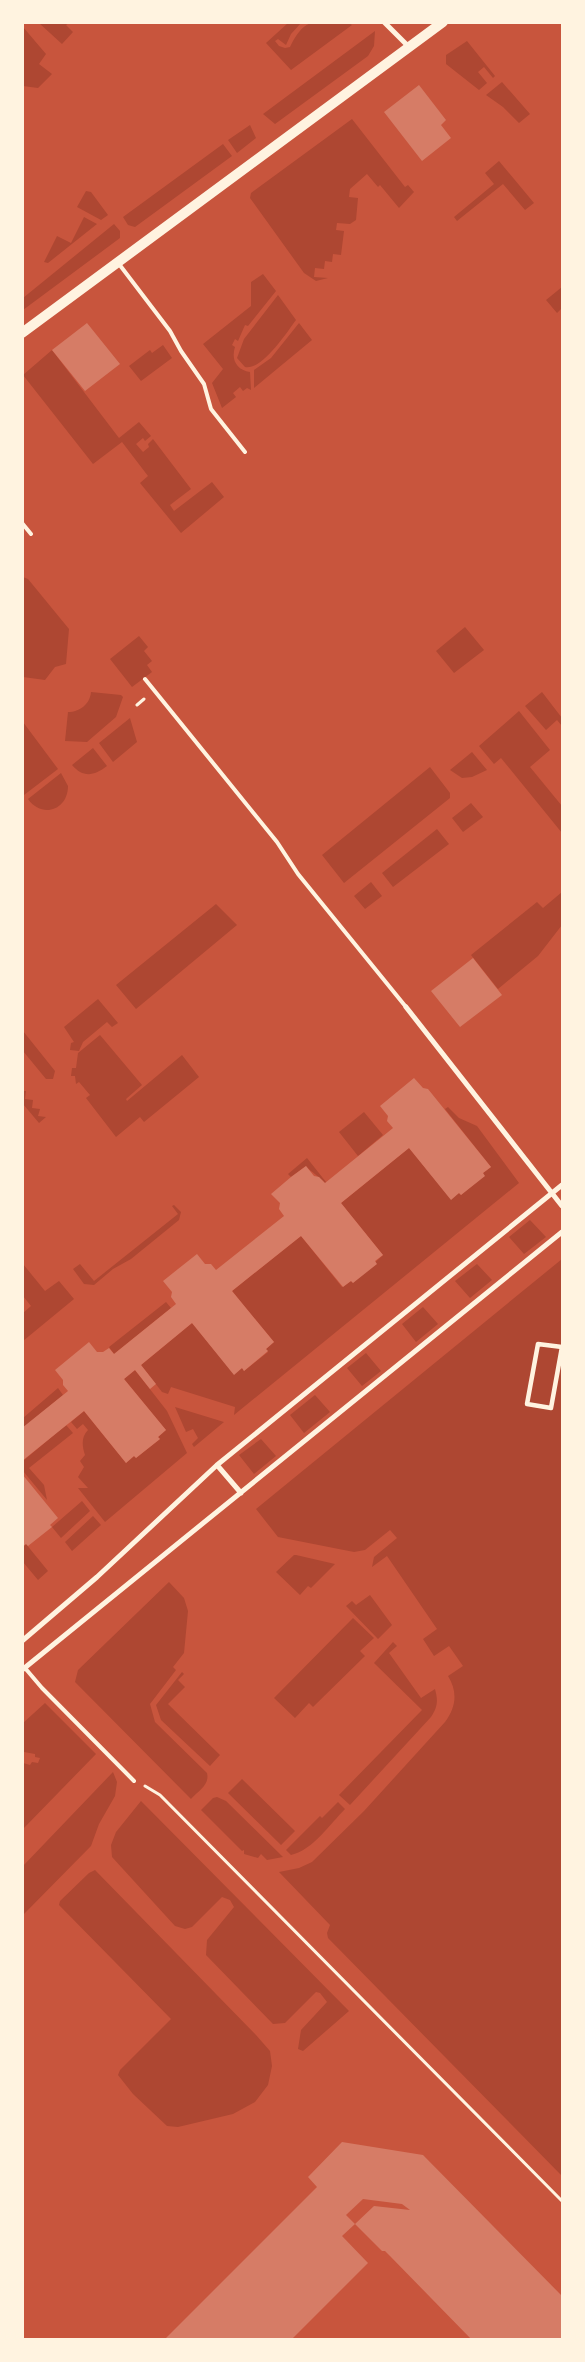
<svg xmlns="http://www.w3.org/2000/svg" width="585" height="2362" font-family="Karla,sans-serif">
<style>
.green{fill:#ae4732}
.building{fill:#d67c66}
.lines{fill:none;stroke-linecap:round;stroke-linejoin:round}
.path{stroke:#fff3e0;stroke-width:3}
.service{stroke:#fff3e0;stroke-width:4}
.pedestrian{stroke:#fff3e0;stroke-width:4.5}
.minor{stroke:#fff3e0;stroke-width:5}
.secondary{stroke:#fff3e0;stroke-width:10}
</style>
<rect width="100%" height="100%" fill="#c8553d"/>
<path class="green" d="M39,23H69L66,25L73,32L62,44Z
M288,23H301L291,34L286,45L278,39L275,41L279,46L285,48L290,47C306,14 317,22 349,23L352,25L291,70L266,43Z
M23,27L46,54L39,64L52,74L38,88L23,86Z
M375,31L374,46L368,56L275,124L263,114Z
M467,41L495,76L493,78L484,67L478,72L487,83L479,90L446,64V55Z
M502,82L530,114L519,123L503,107L486,95Z
M352,119L405,187L408,185L414,192L399,208L380,185L378,187L367,174L350,189L349,197L358,198L356,220L350,224L337,223L336,230L344,231L341,255L333,254L332,262L325,261L324,269L315,268L314,277L328,278L316,281L304,273L250,198L251,193Z
M250,125L256,138L237,153L228,140Z
M223,144L232,156L135,227L128,225L123,217Z
M499,161L534,203L525,210L503,184L457,221L454,217L494,184L485,173Z
M86,191L91,192L108,215L101,220L77,207Z
M84,217L97,224L48,263L44,262L57,236L71,243Z
M114,224L120,231V238L23,310V298Z
M263,274L276,291L248,326L245,325L238,341L235,339L232,345L235,347C231,359 236,370 250,372L251,390L247,388L243,391L240,387L233,393L236,397L222,408L212,383L223,369L203,344L251,306V282Z
M562,287V308L557,313L546,300Z
M278,295L296,320C287,332 262,371 245,367L237,358L244,339Z
M299,323L312,340L254,388V370L271,358Z
M163,345L172,358L141,381L129,366L150,350L152,353Z
M52,350L119,438L139,422L151,436L145,441L143,438L136,444L143,452L149,447L148,444L153,439L191,489L170,505L174,511L212,482L224,497L181,533L140,483L148,476L122,442L93,464L23,375Z
M23,577L28,579L69,629L66,664L55,667L45,680L23,677Z
M465,627L484,650L454,673L436,651Z
M139,636L148,647L144,651L152,661L147,665L152,672L132,687L110,659Z
M91,692L121,695L123,697L116,717L87,742L65,741L68,712C80,712 90,704 91,692Z
M542,692L562,718V726L557,720L546,730L525,706Z
M519,711L550,750L530,767L562,806V833L501,758L494,764L479,746Z
M130,718L137,742L113,762L99,743Z
M23,722L58,769L24,795L22,793Z
M93,748L107,766C94,776 83,778 72,765Z
M472,752L487,770L472,777L462,778L450,770Z
M430,767L450,793V798L344,883L322,855Z
M61,773L68,786C68,810 42,819 28,799Z
M471,803L483,817L463,832L452,818Z
M437,829L449,844L393,887L382,873Z
M371,882L382,896L365,909L354,896Z
M562,892V925L538,956L498,989L471,955L537,902L543,908Z
M216,904L237,925L136,1009L116,985Z
M98,999L118,1023L112,1027L107,1022L83,1042L79,1051L70,1050L71,1043L74,1042L64,1027Z
M23,1031L55,1071L53,1079H46L23,1051Z
M100,1035L142,1085L126,1099L127,1101L182,1055L199,1077L144,1122L140,1117L116,1137L86,1098L90,1095L79,1082L76,1084L75,1076H71L72,1068H76L78,1053Z
M23,1091H26L25,1099L33,1100L32,1108L40,1109L38,1116L46,1117L39,1123L23,1104Z
M448,1107L459,1118L477,1126L519,1183L234,1415L235,1407L171,1387L168,1394L162,1392L141,1365L192,1323L234,1374L242,1368L244,1371L268,1352L266,1349L274,1342L232,1291L301,1236L342,1287L351,1281L353,1283L383,1255L341,1203L409,1148L451,1199L459,1193L461,1195L484,1176L483,1173L491,1167L445,1109Z
M364,1112L383,1135L358,1156L339,1132Z
M307,1158L326,1182L325,1183C319,1176 312,1173 306,1166L291,1177L288,1174Z
M174,1205L181,1212L179,1220L131,1259L113,1269L94,1285L84,1284L73,1269L80,1264L94,1281L178,1214L172,1206Z
M530,1220L546,1237L524,1254L509,1237Z
M562,1259V2176L328,1938L327,1933L330,1925L279,1872L299,1868L312,1862L364,1811L445,1722C456,1707 458,1692 448,1676L463,1666L449,1646L434,1656L423,1639L437,1629L387,1556L372,1567L374,1557L397,1538L390,1530L365,1550L354,1552L278,1537L256,1509Z
M23,1264L45,1291L59,1281L74,1299L23,1341V1313L31,1306L23,1296Z
M477,1264L492,1280L470,1298L455,1281Z
M166,1302L171,1308L114,1354L109,1347Z
M423,1307L438,1324L416,1342L402,1324Z
M366,1353L381,1371L362,1386L347,1368Z
M135,1370L167,1411L187,1453L105,1522L78,1488H88L78,1477L84,1467L80,1461L85,1455C82,1446 81,1437 88,1430L83,1424L77,1429L71,1422L84,1411L126,1463L134,1456L136,1458L160,1439L158,1437L166,1430L124,1379Z
M58,1388L63,1395L23,1428V1418Z
M315,1395L330,1412L304,1433L290,1415Z
M175,1407L224,1422L194,1447L192,1444L198,1438L193,1429L186,1432Z
M66,1425L73,1433L29,1468L44,1485L47,1500L23,1471V1461Z
M261,1439L276,1456L254,1474L239,1455Z
M82,1501L90,1511L61,1538L52,1527Z
M93,1516L101,1525L72,1551L65,1542Z
M26,1544L48,1571L38,1580L23,1562V1547Z
M294,1555H296L335,1564L311,1588L308,1586L300,1595L276,1572Z
M169,1582L184,1598L188,1611L184,1653L173,1667L176,1670L150,1704L155,1722L207,1773C210,1785 198,1791 191,1799L75,1682L78,1670Z
M370,1595L392,1625L378,1639L346,1606L352,1601L356,1605Z
M353,1618L374,1638L360,1651L365,1656L313,1707L309,1703L295,1718L274,1698Z
M393,1642L397,1646L389,1653L421,1698L435,1689C438,1700 438,1707 431,1717L350,1805L339,1795L422,1710L374,1663Z
M182,1672L184,1674L178,1680L185,1687L168,1704L220,1755L210,1766L161,1720L156,1705Z
M45,1703L96,1754L23,1829V1763L30,1765L32,1762L38,1763L40,1758L35,1757V1754L24,1752L23,1754V1723Z
M113,1772L117,1782L115,1796L99,1824L91,1846L23,1915V1866Z
M242,1779L295,1831L281,1845L228,1793Z
M217,1797L226,1801L283,1857L267,1860L261,1854L258,1858L244,1854V1850L242,1851L201,1810L213,1798Z
M141,1801L349,2011L303,2051L298,2049L301,2030L327,2002L320,1993L316,1992L285,2023L273,2024L206,1955L207,1940L234,1907L230,1900L222,1897L192,1927L185,1929L175,1926L112,1857L111,1845L116,1832Z
M338,1802L345,1809C330,1824 313,1850 291,1855L286,1850L320,1816L322,1818Z
M95,1870L256,2035L270,2051L272,2066L268,2085L255,2102L233,2114L178,2127L167,2126L133,2094L118,2075L120,2070L171,2019L59,1905L60,1901L89,1873Z"/>
<path class="building" d="M419,85L446,120L441,125L451,138L422,161L384,112Z
M87,323L120,364L85,391L52,350Z
M473,958L502,995L460,1027L431,991Z
M414,1078L423,1088L428,1089L491,1167L483,1173L485,1176L461,1195L459,1193L451,1200L409,1148L341,1203L383,1255L375,1261L377,1264L353,1283L351,1281L343,1287L301,1236L232,1291L274,1342L266,1349L268,1351L244,1371L242,1368L234,1375L192,1323L141,1365L156,1384L150,1389L135,1370L124,1379L166,1430L158,1437L160,1439L136,1458L134,1456L126,1463L84,1411L22,1461V1428L68,1391L63,1385V1380L55,1370L89,1342L97,1352H103L109,1348L114,1354L176,1304L171,1297L172,1292L163,1281L178,1269L197,1254L205,1264H211L216,1270L284,1216L279,1209L280,1203L271,1194L291,1177L306,1166L314,1176L319,1177L325,1183L393,1128L387,1121L388,1116L380,1106Z
M22,1474L58,1518L50,1525L52,1527L28,1546L26,1544L22,1547Z
M342,2142L423,2155L562,2296V2340H472L390,2256L385,2251H382L355,2224L374,2206L410,2210L402,2204L363,2199L346,2215L355,2224L342,2236L368,2263L291,2340H164L317,2187L308,2177Z"/>
<g class="lines">
<path class="path" d="M137,705L144,699
M145,1786L160,1795L562,2201"/>
<path class="service" d="M119,264L170,331L181,351L204,384L211,409L245,452
M22,523L31,534
M145,679L277,842L298,874L406,1007
M25,1668L42,1688L134,1781"/>
<path class="pedestrian" d="M538,1344L562,1347L551,1408L527,1404Z"/>
<path class="minor" d="M384,22L409,47
M406,1007L562,1206
M217,1465L241,1493
M22,1641L97,1577L217,1465L562,1185
M22,1670L562,1232"/>
<path class="secondary" d="M22,333L443,22"/>
</g>
<rect width="585" height="2362" fill="none" stroke="#fff3e0" stroke-width="48"/>
</svg>
